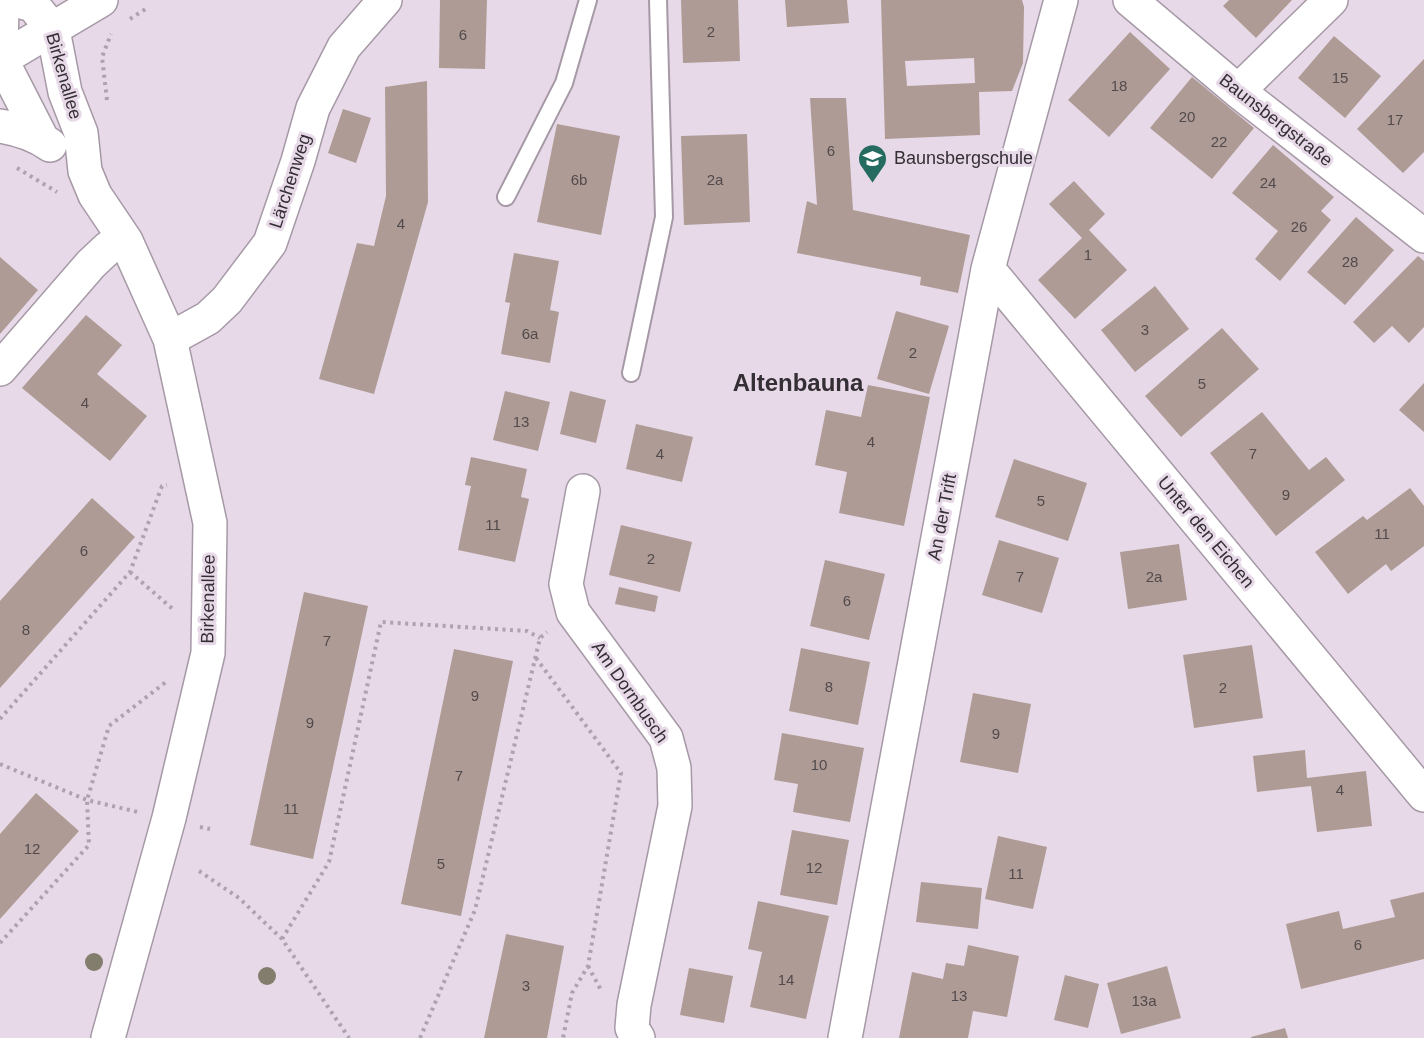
<svg xmlns="http://www.w3.org/2000/svg" width="1424" height="1038" font-family="Arial,sans-serif">
<style>
.building{fill:#ae9b95;fill-rule:evenodd}
.lines{fill:none;stroke-linecap:round;stroke-linejoin:round}
.lane-casing{stroke:#a699a6;stroke-width:20}
.street-casing{stroke:#a699a6;stroke-width:36}
.secondary-casing{stroke:#a699a6;stroke-width:36}
.path{stroke:#ada2ae;stroke-width:4;stroke-dasharray:3 4.5;stroke-linecap:butt}
.lane{stroke:#fff;stroke-width:16}
.street{stroke:#fff;stroke-width:33}
.secondary{stroke:#fff;stroke-width:33}
.tree{fill:#827d6d}
.labels{text-anchor:middle;dominant-baseline:central;stroke-width:6;stroke-linejoin:round;paint-order:stroke}
.number-label{font-size:15px;fill:#524a4c}
.street-label{font-size:18px;fill:#342f34;stroke:#e7d9e8}
.poi-label{font-size:18px;fill:#342f34;stroke:#e7d9e8;text-anchor:start}
.district-label{font-size:24px;font-weight:bold;fill:#342f34;stroke:#e7d9e8}
</style>
<rect width="100%" height="100%" fill="#e7d9e8"/>
<path class="building" d="M440,0H487L485,69L439,68Z
M681,0H738L740,61L683,63Z
M785,0H847L849,23L787,27Z
M881,0H1022L1024,7L1023,63L1012,91L979,92L980,135L885,139ZM974,58L975,83L907,86L905,61Z
M1229,0H1292L1256,38L1223,6Z
M1130,32L1170,69L1109,137L1068,100Z
M1334,36L1381,76L1345,118L1298,78Z
M1424,59V152L1403,173L1357,129Z
M1192,77L1254,128L1212,179L1150,128Z
M427,81L428,202L374,394L319,379L357,243L374,246L386,196L385,87Z
M810,98H846L853,210L970,235L958,293L920,285L921,277L797,253L807,201L817,205Z
M343,109L371,118L356,163L328,153Z
M557,124L620,136L601,235L537,222Z
M747,134L750,222L684,225L681,136Z
M1273,145L1334,197L1321,211L1331,220L1280,281L1255,259L1278,231L1232,193Z
M1074,181L1105,214L1089,230L1127,270L1075,319L1038,280L1082,238L1049,204Z
M1356,217L1394,250L1345,305L1307,272Z
M514,253L559,261L550,310L559,312L550,363L501,354L510,303L505,302Z
M1418,256L1424,261V327L1409,343L1392,326L1374,343L1353,322Z
M0,257L38,290L0,334Z
M1155,286L1189,329L1135,372L1101,330Z
M896,311L949,326L929,394L877,379Z
M86,315L122,345L97,374L147,416L110,461L22,388Z
M1222,328L1259,369L1181,437L1145,396Z
M1424,383V432L1399,410Z
M868,385L930,397L904,526L839,513L847,472L815,465L826,410L861,417Z
M505,391L550,402L538,451L493,440Z
M570,391L606,400L596,443L560,434Z
M1262,412L1309,470L1326,457L1345,480L1276,536L1210,453Z
M636,424L693,437L682,482L626,469Z
M471,457L527,469L521,497L529,499L515,562L458,550L471,486L465,485Z
M1014,459L1087,483L1068,541L995,517Z
M1410,488L1424,506V546L1391,571L1386,564L1348,594L1315,552L1363,516L1367,520Z
M92,498L135,537L0,688V601Z
M621,525L692,542L680,592L609,575Z
M999,540L1059,558L1042,613L982,595Z
M1179,544L1187,600L1128,609L1120,552Z
M825,560L885,574L869,640L810,626Z
M619,587L658,596L655,612L615,604Z
M304,592L368,606L313,859L250,845Z
M1252,645L1263,718L1194,728L1183,655Z
M801,648L870,662L858,725L789,711Z
M454,649L513,661L461,916L401,904Z
M973,693L1031,704L1018,773L960,762Z
M782,733L864,748L850,822L793,812L798,784L774,780Z
M1305,750L1307,778L1366,771L1372,826L1317,832L1311,786L1257,792L1253,756Z
M36,793L79,831L0,919V834Z
M792,830L849,840L837,905L780,895Z
M998,836L1047,847L1033,909L985,899Z
M921,882L982,888L978,929L916,922Z
M1424,892V959L1301,989L1286,924L1339,911L1343,929L1395,917L1390,900Z
M758,901L829,916L806,1019L750,1007L762,952L748,949Z
M506,934L564,946L547,1038H484Z
M968,945L1019,956L1007,1017L973,1011L968,1038H899L912,972L943,979L946,963L964,966Z
M1167,966L1181,1018L1121,1034L1107,983Z
M689,968L733,976L724,1023L680,1015Z
M1065,975L1099,984L1088,1028L1054,1020Z
M1285,1028L1288,1038H1251V1037Z"/>
<g class="lines">
<defs>
<path id="lane" d="M506,197L564,83L588,0
M631,373L664,217L658,0"/>
<path id="street" d="M2,0L1,59L42,139
M14,0L33,5L53,30L65,92L81,133L85,171L95,195L126,241L170,339L210,523L208,653L169,818L108,1038
M1130,0L1238,91L1424,236
M1238,91L1331,0
M0,126C18,129 35,134 50,145
M988,269L1424,795
M170,339L208,318L227,300L270,243L298,161L313,108L344,47L385,0
M0,369L91,264L108,248L126,241
M583,491L566,584L573,612L666,738L674,768L675,806L634,1005L632,1028L638,1038
M845,1038L988,269L1061,0"/>
<path id="secondary" d="M0,60L101,0"/>
</defs>
<use href="#lane" class="lane-casing"/>
<use href="#street" class="street-casing"/>
<use href="#secondary" class="secondary-casing"/>
<path class="path" d="M130,19L147,8
M107,100L102,57L111,34
M17,168L57,192
M130,572L175,611
M536,658L621,773L588,966L572,993L563,1038
M0,719L130,572L162,486L167,485
M0,764L87,800L138,812
M200,827L210,829
M199,871L239,898L282,939L349,1038
M282,939L329,862L381,622L527,631L540,638
M0,943L89,845L87,800L109,726L166,682
M588,966L602,992
M420,1038L475,910L540,638L547,632"/>
<use href="#lane" class="lane"/>
<use href="#street" class="street"/>
<use href="#secondary" class="secondary"/>
</g>
<g class="tree">
<circle cx="94" cy="962" r="9"/>
<circle cx="267" cy="976" r="9"/>
</g>
<defs>
<symbol id="school-pin" viewBox="-11 -11 22 30"><path d="M0 17L-7.5 6A9.5 9.5 0 1 1 7.5 6Z" fill="#256b60" stroke="#e7d9e8"/><path d="M0-5L7-2L0 1L-7-2ZM-4 1L0 2.5L4 1V4Q0 6-4 4Z" fill="#fff"/></symbol>
</defs>
<g fill-rule="evenodd">
<use href="#school-pin" x="856" y="142" width="33" height="45"/>
</g>
<g class="labels">
<g class="number-label">
<text x="711" y="31">2</text>
<text x="463" y="34">6</text>
<text x="1340" y="77">15</text>
<text x="1119" y="85">18</text>
<text x="1187" y="116">20</text>
<text x="1395" y="119">17</text>
<text x="1219" y="141">22</text>
<text x="831" y="150">6</text>
<text x="579" y="179">6b</text>
<text x="715" y="179">2a</text>
<text x="1268" y="182">24</text>
<text x="401" y="223">4</text>
<text x="1299" y="226">26</text>
<text x="1088" y="254">1</text>
<text x="1350" y="261">28</text>
<text x="1145" y="329">3</text>
<text x="530" y="333">6a</text>
<text x="913" y="352">2</text>
<text x="1202" y="383">5</text>
<text x="85" y="402">4</text>
<text x="521" y="421">13</text>
<text x="871" y="441">4</text>
<text x="660" y="453">4</text>
<text x="1253" y="453">7</text>
<text x="1286" y="494">9</text>
<text x="1041" y="500">5</text>
<text x="493" y="524">11</text>
<text x="1382" y="533">11</text>
<text x="84" y="550">6</text>
<text x="651" y="558">2</text>
<text x="1020" y="576">7</text>
<text x="1154" y="576">2a</text>
<text x="847" y="600">6</text>
<text x="26" y="629">8</text>
<text x="327" y="640">7</text>
<text x="829" y="686">8</text>
<text x="1223" y="687">2</text>
<text x="475" y="695">9</text>
<text x="310" y="722">9</text>
<text x="996" y="733">9</text>
<text x="819" y="764">10</text>
<text x="459" y="775">7</text>
<text x="1340" y="789">4</text>
<text x="291" y="808">11</text>
<text x="32" y="848">12</text>
<text x="441" y="863">5</text>
<text x="814" y="867">12</text>
<text x="1016" y="873">11</text>
<text x="1358" y="944">6</text>
<text x="786" y="979">14</text>
<text x="526" y="985">3</text>
<text x="959" y="995">13</text>
<text x="1144" y="1000">13a</text>
</g>
<g class="street-label">
<text transform="translate(64 76) rotate(74)">Birkenallee</text>
<text transform="translate(1276 120) rotate(38)">Baunsbergstraße</text>
<text transform="translate(290 181) rotate(-72)">Lärchenweg</text>
<text transform="translate(942 517) rotate(-79)">An der Trift</text>
<text transform="translate(1206 532) rotate(50)">Unter den Eichen</text>
<text transform="translate(208 599) rotate(-89)">Birkenallee</text>
<text transform="translate(630 692) rotate(55)">Am Dornbusch</text>
</g>
<g class="poi-label">
<text x="894" y="158">Baunsbergschule</text>
</g>
<g class="district-label">
<text x="798" y="382">Altenbauna</text>
</g>
</g>
</svg>
